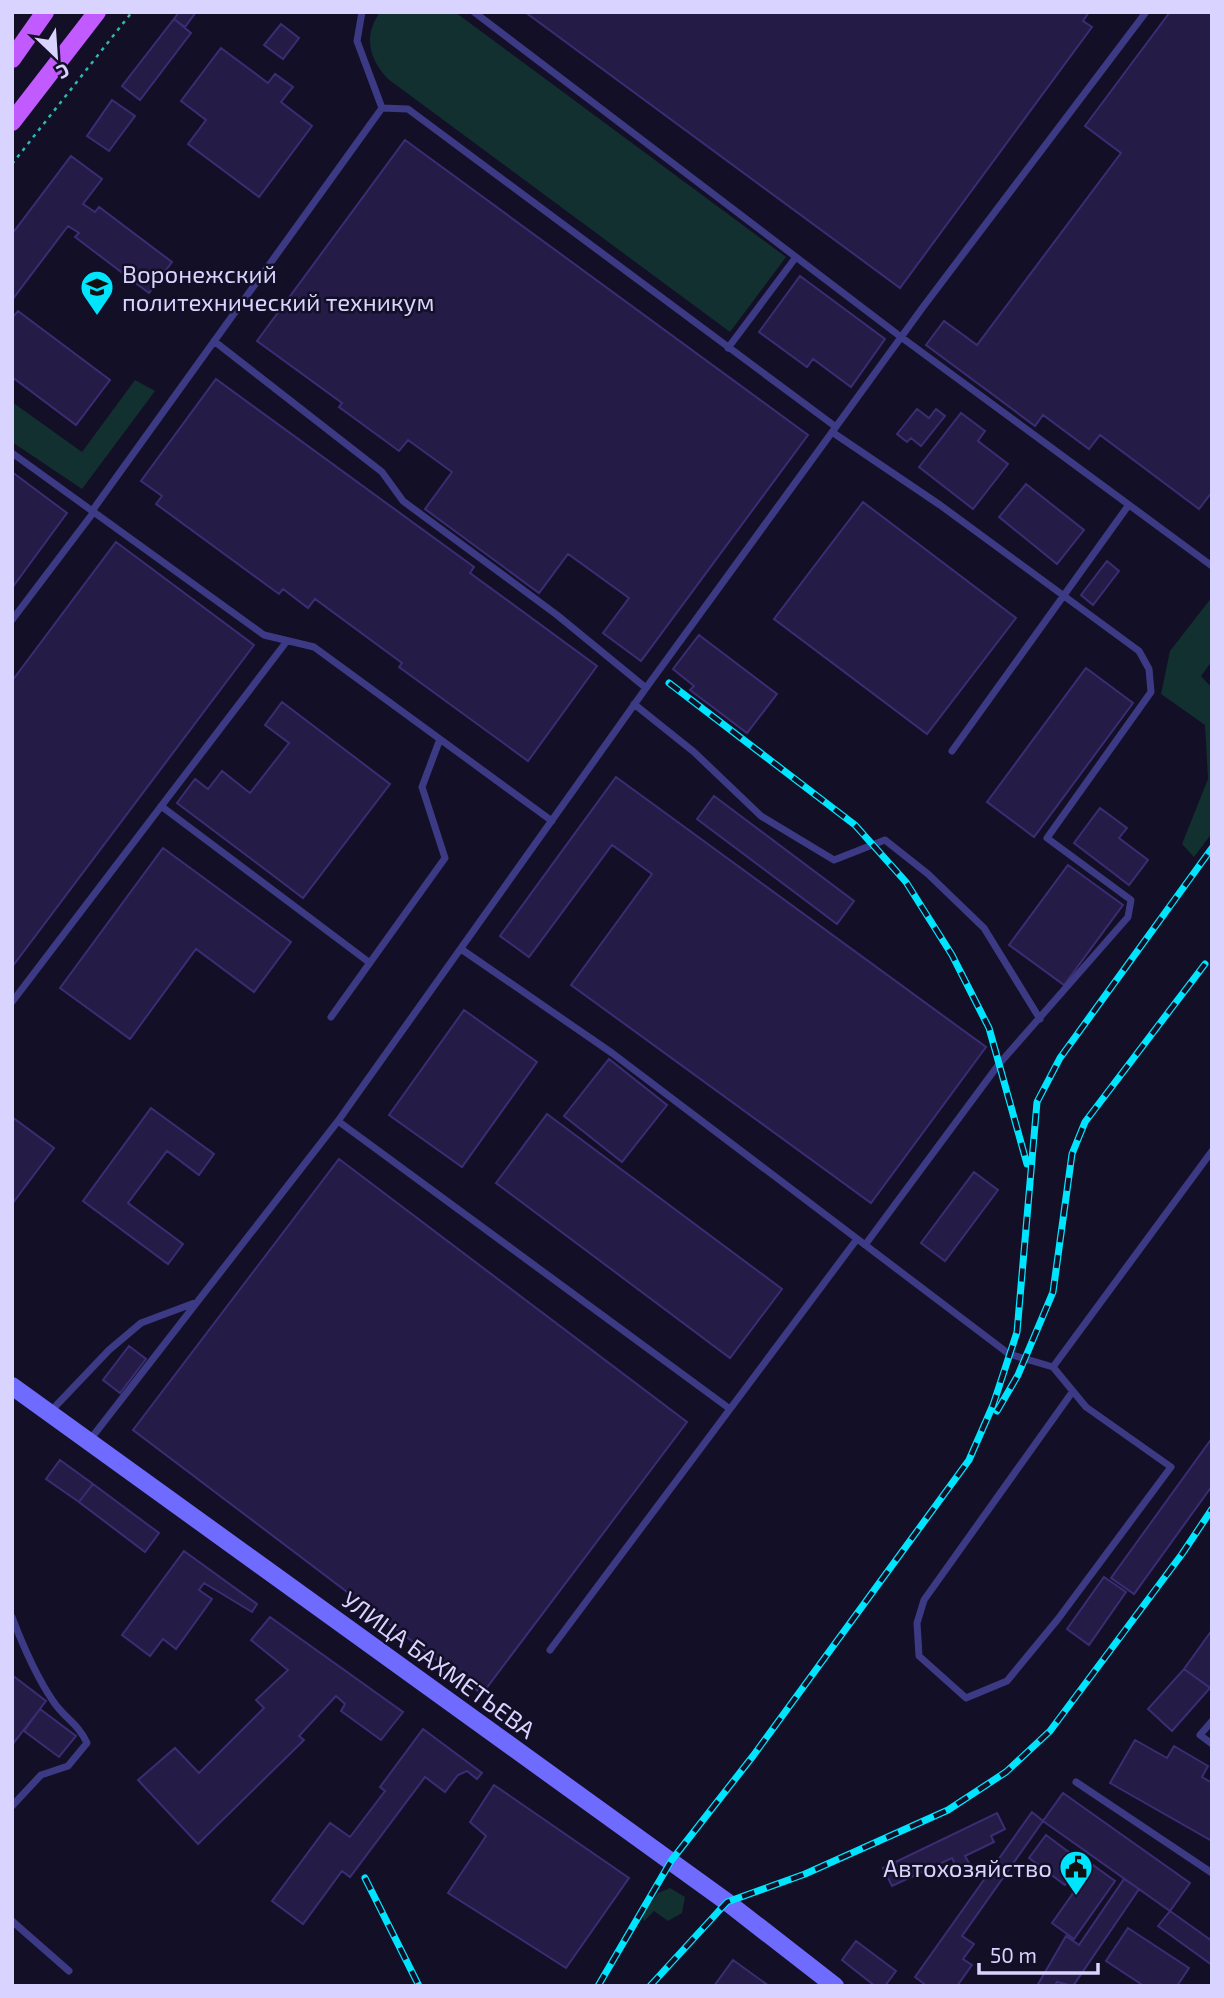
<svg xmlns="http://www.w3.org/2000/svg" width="1224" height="1998" font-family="'Exo 2',sans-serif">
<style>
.green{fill:#12302f}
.building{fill:#241b47;stroke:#3b2d73;stroke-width:2}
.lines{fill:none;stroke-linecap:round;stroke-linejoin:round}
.path{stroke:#2fb8b0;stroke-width:2.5;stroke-dasharray:3.5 5;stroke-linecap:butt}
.lane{stroke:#3d3a85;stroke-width:7}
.secondary{stroke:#6f6bff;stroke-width:18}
.primary{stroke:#c25bff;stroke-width:18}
.rail-casing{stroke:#00e5ff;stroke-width:7}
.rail{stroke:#130f26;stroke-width:4.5;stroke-dasharray:13;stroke-linecap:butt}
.labels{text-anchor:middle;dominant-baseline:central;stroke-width:5;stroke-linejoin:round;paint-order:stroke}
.poi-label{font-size:24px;fill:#d9d4ff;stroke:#130f26;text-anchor:start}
.street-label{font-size:24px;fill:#d9d4ff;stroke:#130f26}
</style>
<rect width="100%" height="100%" fill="#130f26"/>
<path class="green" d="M380,12H455L786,257L730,332L388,79C369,59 363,36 380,12Z
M135,380L155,391L82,489L12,442V402L82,452Z
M1212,597V661L1201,676L1212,688V833L1194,857L1182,844L1208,779L1205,725L1161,694L1170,651Z
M670,1888L685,1897L682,1913L668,1921L654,1911L644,1921L642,1915L658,1893Z"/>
<path class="building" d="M179,12H196L185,27L174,19Z
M525,12H1089L1083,21L1092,27L900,288Z
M1170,12H1212V492L1199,509L1100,435L1089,449L1043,415L1035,426L926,345L944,321L977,345L1121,153L1085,126Z
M174,19L191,33L140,100L122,86Z
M281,24L299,38L283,59L264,45Z
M221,48L268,83L275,74L293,87L281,102L312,126L259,197L188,144L206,120L181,101Z
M112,100L135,116L109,151L87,136Z
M405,140L808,435L641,661L603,633L629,598L568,554L539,593L425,509L452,472L408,440L399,451L339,407L342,403L257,341Z
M71,156L102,179L83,204L95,212L99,207L172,262L149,293L75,237L79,233L68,226L12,300V234Z
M800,276L885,339L851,387L813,359L807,367L759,332Z
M18,311L110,380L76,425L12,377V318Z
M216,379L474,567L470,573L597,666L528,761L399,667L402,663L315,599L308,608L283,589L279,594L156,504L162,496L141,481Z
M917,409L929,418L936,409L945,416L921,446L911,438L907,442L897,434Z
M961,413L985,431L978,441L1008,464L973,509L919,467Z
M12,472L67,513L12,588Z
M1026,484L1084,530L1057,564L999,517Z
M863,502L1016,618L927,734L774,619Z
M116,542L254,645L12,967V681Z
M1107,561L1119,571L1093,605L1081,595Z
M699,635L777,694L747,733L690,690L694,686L673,669Z
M1086,668L1133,703L1034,837L987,802Z
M282,702L390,784L303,898L177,803L195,779L208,789L222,771L250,793L289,743L265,725Z
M616,777L986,1047L871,1203L571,985L652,874L612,845L529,957L500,936Z
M714,796L854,901L837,924L697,819Z
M1100,808L1127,828L1119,838L1148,860L1129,885L1074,843Z
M163,848L291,942L254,992L196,949L130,1039L60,988Z
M1068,865L1123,905L1064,985L1009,945Z
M464,1010L537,1062L462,1167L389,1115Z
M609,1059L667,1105L622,1162L564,1116Z
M151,1108L214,1154L199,1175L167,1151L128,1203L183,1244L168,1264L83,1201Z
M547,1114L782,1289L730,1358L496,1183Z
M12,1117L54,1148L12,1204Z
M339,1159L687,1422L482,1694L133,1430Z
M974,1172L998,1190L945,1261L921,1243Z
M129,1346L146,1359L120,1393L103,1380Z
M1212,1438V1486L1134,1594L1111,1578Z
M60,1460L93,1484L79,1502L46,1479Z
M93,1484L159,1533L145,1552L79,1502Z
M184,1551L257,1604L252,1612L204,1583L199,1590L212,1599L176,1649L163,1639L150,1656L122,1635Z
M1104,1577L1126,1592L1089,1645L1067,1629Z
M270,1617L403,1712L381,1740L341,1711L345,1704L336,1696L299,1736L304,1740L198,1844L138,1780L175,1748L199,1773L264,1708L256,1700L288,1670L251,1640Z
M1212,1630V1689L1184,1669Z
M1184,1669L1210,1688L1172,1731L1148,1709Z
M12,1675L46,1701L12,1745Z
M40,1709L76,1736L59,1757L24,1731Z
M423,1729L482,1773L477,1779L467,1771L458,1775L445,1792L425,1777L350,1877L342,1871L303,1924L272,1901L330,1823L350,1837L385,1791L380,1787Z
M1135,1740L1167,1758L1174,1746L1208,1766L1202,1777L1212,1783V1841L1110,1783Z
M494,1785L629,1878L566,1968L448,1893L486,1836L470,1822Z
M1063,1793L1190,1883L1170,1911L1043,1821Z
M1032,1812L1043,1821L962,1936L974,1944L963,1959L972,1965L957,1986H927L915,1977Z
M997,1813L1005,1829L991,1836L994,1842L965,1856L969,1863L957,1869L952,1858L892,1886L883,1868Z
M1046,1835L1082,1862L1065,1885L1029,1858Z
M1093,1865L1115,1881L1074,1939L1052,1923Z
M1124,1879L1139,1889L1073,1986L1057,1982L1055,1986H1037L1066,1936L1079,1945Z
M1170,1911L1212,1941V1965L1158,1926Z
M1128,1928L1189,1968L1177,1986H1144L1106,1961Z
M856,1941L896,1971L885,1986H875L842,1960Z
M733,1960L769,1986H714Z"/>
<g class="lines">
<path class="path" d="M12,164L132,12"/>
<path class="lane" d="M362,12L357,41L382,108
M474,12L901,337L1212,566
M214,341L382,472L403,501L557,615L646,688
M728,348L796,257
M832,432L940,505L1139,651L1149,669L1151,692L1047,838L1131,900L1128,917L999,1064L865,1245
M12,453L264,635L314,647L552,821
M92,511L382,108L408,109L836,427
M12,620L93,513
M634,704L694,752L761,816L834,860L885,840L928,874L984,928L1040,1019
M952,751L1128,506
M161,806L370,963
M461,949L612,1053L1009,1354L1053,1367L1086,1407L1171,1467L1058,1619L1007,1681L966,1698L919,1656L917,1623L924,1600L1073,1391
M12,1002L287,641
M331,1017L445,858L422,787L440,739
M338,1121L730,1409
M1053,1367L1212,1151
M50,1412L109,1350L141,1323L197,1302
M89,1441L338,1121L646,688L923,307L1146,12
M12,1617C23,1646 36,1676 53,1701C64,1718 78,1723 87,1743L68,1766L41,1775L12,1806
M550,1650L857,1239
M1212,1721L1200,1735L1212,1744
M1076,1782L1212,1873
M12,1921L69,1971"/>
<path class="secondary" d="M12,1386L727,1902L835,1986"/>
<path class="primary" d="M12,59L45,12
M12,122L97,12"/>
<defs>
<path id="rail" d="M669,683L855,825L906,882L952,955L989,1028L1027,1164
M997,1411L1018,1375L1053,1292L1072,1154L1085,1122L1205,964
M365,1878L419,1986
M598,1986L671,1861L753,1756L969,1460L993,1405L1017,1332L1037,1102L1060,1058L1212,848
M650,1986L727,1902L805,1874L948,1810L1006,1772L1050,1731L1182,1554L1212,1509"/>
</defs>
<use href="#rail" class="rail-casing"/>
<use href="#rail" class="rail"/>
</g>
<defs>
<symbol id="university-pin" viewBox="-11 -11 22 30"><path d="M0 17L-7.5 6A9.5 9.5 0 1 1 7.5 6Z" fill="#00e5ff" stroke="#130f26"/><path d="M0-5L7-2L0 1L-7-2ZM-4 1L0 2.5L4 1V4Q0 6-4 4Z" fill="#111"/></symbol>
<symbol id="civic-pin" viewBox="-11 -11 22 30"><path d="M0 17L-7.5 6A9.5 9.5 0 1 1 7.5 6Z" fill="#00e5ff" stroke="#130f26"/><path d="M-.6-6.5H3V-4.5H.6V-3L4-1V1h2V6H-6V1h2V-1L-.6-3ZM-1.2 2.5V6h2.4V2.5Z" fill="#111"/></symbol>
</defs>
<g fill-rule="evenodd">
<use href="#university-pin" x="78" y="268" width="38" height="52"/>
<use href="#civic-pin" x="1057" y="1848" width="38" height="52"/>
</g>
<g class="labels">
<g class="poi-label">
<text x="122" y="273">Воронежский<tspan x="122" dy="28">политехнический техникум</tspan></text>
<text x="1052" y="1867" text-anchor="end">Автохозяйство</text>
</g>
<g class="street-label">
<text transform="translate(439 1664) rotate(36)">УЛИЦА БАХМЕТЬЕВА</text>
</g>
</g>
<rect width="1224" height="1998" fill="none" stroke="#d9d4ff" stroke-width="28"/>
<g transform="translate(56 56) rotate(155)" stroke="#130f26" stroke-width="5" paint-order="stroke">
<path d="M0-5L12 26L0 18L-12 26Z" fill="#d9d4ff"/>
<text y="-10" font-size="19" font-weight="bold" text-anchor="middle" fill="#d9d4ff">С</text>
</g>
<path d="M979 1963v10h119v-10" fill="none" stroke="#d9d4ff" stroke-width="3.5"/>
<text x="990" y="1963" font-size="21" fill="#d9d4ff" stroke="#130f26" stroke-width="5" paint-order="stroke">50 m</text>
</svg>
